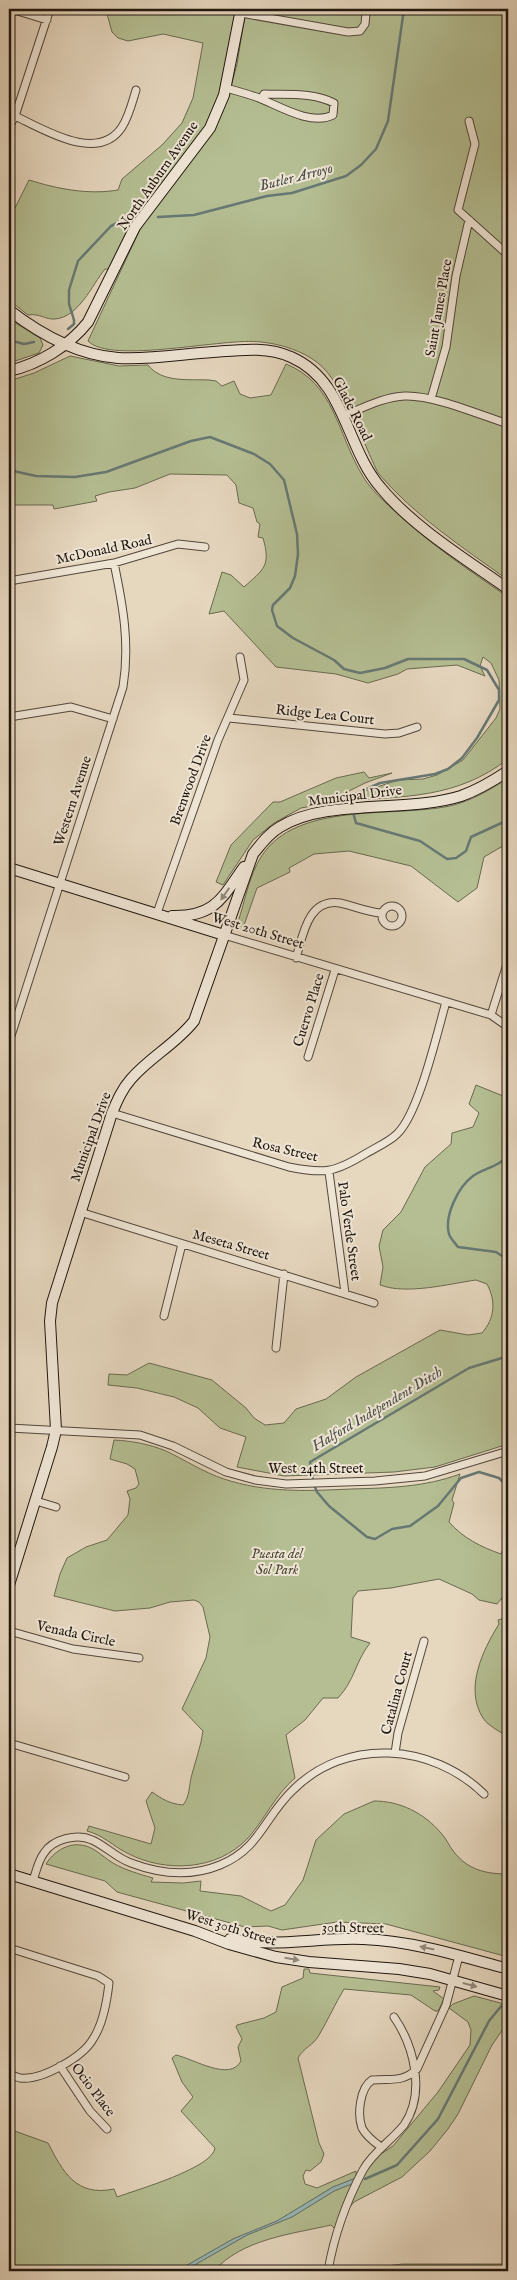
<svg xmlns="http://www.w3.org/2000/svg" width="517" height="2280" font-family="'IM FELL English',serif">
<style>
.green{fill:#b4be92;stroke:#6a6a50}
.water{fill:#97b8b7;stroke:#677874}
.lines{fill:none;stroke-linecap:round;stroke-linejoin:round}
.stream{stroke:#677874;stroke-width:2.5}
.street-casing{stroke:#52473b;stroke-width:9}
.secondary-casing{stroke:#20170f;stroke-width:12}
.street{stroke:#efe5d5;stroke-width:7}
.secondary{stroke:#efe5d5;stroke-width:10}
.oneway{fill:#92887c}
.labels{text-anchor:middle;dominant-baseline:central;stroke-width:4;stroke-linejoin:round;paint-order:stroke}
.street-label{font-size:14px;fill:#20170f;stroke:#efe5d5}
.park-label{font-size:14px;font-style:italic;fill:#4c4936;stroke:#efe5d5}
.water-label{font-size:15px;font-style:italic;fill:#4a4f4a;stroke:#efe5d5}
</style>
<rect width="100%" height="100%" fill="#e6d7bf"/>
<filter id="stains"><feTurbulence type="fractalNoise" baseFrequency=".004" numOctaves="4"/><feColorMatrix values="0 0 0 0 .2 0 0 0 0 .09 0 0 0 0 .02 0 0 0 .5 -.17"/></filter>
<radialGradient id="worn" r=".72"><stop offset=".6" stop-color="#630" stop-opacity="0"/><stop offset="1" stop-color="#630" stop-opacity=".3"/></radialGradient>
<path class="green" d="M113,9H237L223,84L205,128L110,269H105C92,285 79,317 55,319C46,320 40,313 28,315L9,300V220L29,180C58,189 88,195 118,190L122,179L162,145L182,123L193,98L203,43L163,34L128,41L118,38L112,32L107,14Z
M246,9H508V580C462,547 415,516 378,473C363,443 344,384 318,363C303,351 281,344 261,342C226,337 111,365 88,341L142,225L228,97L237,64Z
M9,319L40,338L43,345L39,353L9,363Z
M70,356L119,366L148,365C162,383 188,379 209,380L216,381L222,386L234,381L240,394L250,398L271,395L286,364C334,383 338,434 361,473C370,490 385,502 399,515C433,546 470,571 508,597V759C456,799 405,796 343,801L353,795L398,780L423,779L437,775L463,760L496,718L500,709L499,680L491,663L483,657L480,666L485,676L457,665L407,669L398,674L368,683L336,674L276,667L224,611L209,614L222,572L231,575L244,587C264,569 271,566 263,538L258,537L260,524L257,522L253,508L239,503L236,485L227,475L170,474L135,488L109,492L95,496L97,501L54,509L53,505H9V381L34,373Z
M364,772L369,778L392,773L365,783L323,804L301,808L274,823L253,840L223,885L216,882L231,845L273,802H280L336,778Z
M508,778V843L484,857L477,888L458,902L411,866L349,851L314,854L289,868L290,872L257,888L242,931L238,927V922C245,901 249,876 261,857C296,801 392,818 450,806C471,801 490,790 508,778Z
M476,1085L508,1098V1444L435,1467L394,1472L284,1476L237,1467L246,1437L220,1428L198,1408L174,1397L137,1388L108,1385L109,1374L127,1375L149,1363L212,1380L246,1408L254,1418L265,1425L284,1423L296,1409L326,1399L356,1377L440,1330L468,1335L482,1333C495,1318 496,1301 487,1284L476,1280C448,1284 407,1295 380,1285L383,1267L379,1246L383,1230L401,1212L425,1167L451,1144L452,1133L473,1127L479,1113L469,1104Z
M114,1440C132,1441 149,1444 166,1451C185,1460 203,1472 224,1479C266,1493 308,1491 351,1489C389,1488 425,1487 460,1474L452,1500L454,1503L449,1522C463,1538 481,1547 501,1554L503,1549H508L506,1593L497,1604L479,1600L472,1594L439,1579L391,1588L358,1591L353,1598L351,1637L370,1643C355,1662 355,1680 338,1698H323L305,1720L286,1735L295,1778C275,1795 265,1819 248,1838C217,1871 165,1873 127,1853C113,1846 103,1835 87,1831L89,1826L151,1844L155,1828L146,1801L152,1792C162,1799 170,1804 183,1805C190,1797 189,1784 192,1774C196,1759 201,1746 203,1731L182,1709L206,1658L210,1637L203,1607L199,1602L194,1600L170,1602L150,1608L115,1611L54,1596L60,1574L67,1558L86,1547L107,1540L128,1515L130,1499L127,1491L136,1488L139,1484L135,1469L127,1464L110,1459Z
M508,1617V1737C501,1732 488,1726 483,1718C464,1688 483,1650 499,1624L498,1620Z
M374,1801C400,1801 424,1813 441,1833C446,1838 449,1846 454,1852C468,1870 486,1874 508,1874V1957L386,1924L337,1922L282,1930L268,1926L245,1927L117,1892L105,1881L46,1864C56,1848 75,1839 93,1849C100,1853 106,1859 113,1863C125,1870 139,1874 153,1878L151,1882L183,1883L201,1881L200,1891L241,1896L271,1911L285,1905L303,1880L316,1840L344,1814Z
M304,1969H309L310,1973L440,1987L439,1990L433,1991L444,1999L438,2011H435L411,1995L344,1989C335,2004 328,2020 319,2035C313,2046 304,2047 298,2058L319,2143L324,2154L321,2162L310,2171L306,2170L303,2176L305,2184L317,2188L356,2171V2178L333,2187L277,2221L233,2239L177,2271H9V2129L48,2143C63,2172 76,2197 114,2189L117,2197C136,2190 213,2168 215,2148L181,2111L193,2097L182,2082L172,2058L176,2055C194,2059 230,2082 241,2061L238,2047L242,2039L236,2027L237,2025L264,2018L276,2012L282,1987L303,1978Z
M474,1996L508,2005V2022L492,2045L458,2114L448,2129L430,2151L402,2177L354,2202L349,2208L351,2196L375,2158L393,2146L438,2092L470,2045L471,2030L468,2022L449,2008L453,2004Z
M354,2183L349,2190L335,2229L331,2225C292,2234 242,2239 214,2271H184L247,2235L292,2217L334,2191Z
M402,2264H508V2271H350Z"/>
<path class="water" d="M356,2178L354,2183L334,2191L292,2217L247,2235L184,2271H177L233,2239L277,2221L333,2187Z"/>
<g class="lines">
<path class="stream" d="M158,217L194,215L267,196L292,193L346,176L361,165L376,149L388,121L403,16L406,9
M68,329L74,324V320L69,304V290L78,261L111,226L134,215
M9,340L24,344L34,342
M9,470L36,476L75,477L106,472L191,441L210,437L254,454L270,464L284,480L297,534L298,554L295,576L290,588L273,605L272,610L277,626L293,638L334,660L344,669L360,673L385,668L408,659H464L487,670L499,690V700L477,738L462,758L448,769L435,774L380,783L349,797L351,804
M353,812L356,823L420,841L447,859L456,858L466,851L471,837L508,820
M508,1153C503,1166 484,1168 473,1176C458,1187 444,1216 449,1234C450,1238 455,1243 458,1247L496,1252L508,1260
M508,1354L502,1358L469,1368L310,1462L313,1482L317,1492L329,1506L367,1537L375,1539L392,1529L410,1526L438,1506L461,1478L479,1472L499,1478L508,1487
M365,2179L397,2165L438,2119L489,2021L503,2004"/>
<defs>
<path id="street" d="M11,9L47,20
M241,13L348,32L360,31L365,24L366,13
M226,88C237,91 248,94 259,98C279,106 311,126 333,115L334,103C313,92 287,95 264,94L261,99
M15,116C43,129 98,164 122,127C129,116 132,103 136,90
M469,121L475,144L458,210L508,255
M9,127L15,116L50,9
M431,399L446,347L456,276L469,220
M343,416C363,408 383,397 405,396C434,395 480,415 508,424
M9,581L114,563L178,544L205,547
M9,717L71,707L113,719
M229,718L385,734L399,733L417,727
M382 916a10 10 0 1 1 20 0a10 10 0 1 1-20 0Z
M157,913L218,740L244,680L240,657
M224,935L491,1015L508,1027
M296,958C303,935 308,898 340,903C354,906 367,912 381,913
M491,1015L508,961
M9,1042L123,687C130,644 123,606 114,563
M308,1057L335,970
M112,1113L289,1167C324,1174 334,1173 365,1154C375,1148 389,1142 397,1134C419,1113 437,1033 446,1002
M329,1172L345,1293
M80,1212L374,1303
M164,1316L182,1244
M276,1348L284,1274
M9,1428L140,1435L173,1446L226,1472L255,1480L286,1484L375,1481L425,1476L508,1451
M36,1501L56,1507
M9,1631L73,1649L139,1658
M9,1743L125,1777
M395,1753L398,1733L424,1641
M33,1881C36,1872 38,1861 44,1853C53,1839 77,1833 92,1840C106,1846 116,1858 131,1863C160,1874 191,1877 220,1865C260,1849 265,1816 293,1790C346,1737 432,1743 484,1794
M9,1948L98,1976L109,1983C107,2001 103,2024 93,2039C83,2057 41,2081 20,2078C16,2077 12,2075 9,2074
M60,2066L90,2111L107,2129
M381,2147C374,2142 366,2136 362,2128C357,2114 360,2088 372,2080C391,2078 402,2083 417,2069L446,2005L459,1956
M328,2271C334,2236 346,2202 363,2170C373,2152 391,2141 404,2125C426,2093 414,2046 394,2017"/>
<path id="secondary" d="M9,310C40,334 78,355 118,358C150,360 182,354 213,352C239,350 267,346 291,357C346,381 345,447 381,488C413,527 467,560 508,589
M9,371C39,364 69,346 88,322L135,227L210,128L224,95L241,9
M9,868L224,935
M172,916C215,917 222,898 244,867
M9,1585L52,1447L56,1430L50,1321L52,1303L112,1113C117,1101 122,1089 131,1079C150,1057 176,1044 194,1021L253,854C261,844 269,833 280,827C326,798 408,813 461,796C478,790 493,781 508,771
M9,1874L195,1931L229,1944L276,1957L309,1962L399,1969L430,1974L508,1996
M230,1939C274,1948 319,1937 363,1939C413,1941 461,1956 508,1969"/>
</defs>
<use href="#street" class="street-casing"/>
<use href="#secondary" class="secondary-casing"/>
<use href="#street" class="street"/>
<use href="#secondary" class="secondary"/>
</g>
<defs><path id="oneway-solid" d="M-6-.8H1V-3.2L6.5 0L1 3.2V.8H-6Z" transform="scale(1.25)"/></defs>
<g class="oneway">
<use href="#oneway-solid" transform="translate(225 894) rotate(125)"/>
<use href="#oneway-solid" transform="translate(427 1948) rotate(-168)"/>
<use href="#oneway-solid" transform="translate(292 1959) rotate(9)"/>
<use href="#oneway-solid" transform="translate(470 1985) rotate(15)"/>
</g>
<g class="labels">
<g class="street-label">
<text transform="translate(158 176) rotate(-55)">North Auburn Avenue</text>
<text transform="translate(439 308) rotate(-80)">Saint James Place</text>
<text transform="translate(352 409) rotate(63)">Glade Road</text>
<text transform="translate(104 550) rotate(-12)">McDonald Road</text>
<text transform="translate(325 715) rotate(6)">Ridge Lea Court</text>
<text transform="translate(191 780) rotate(-70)">Brenwood Drive</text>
<text transform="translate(355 796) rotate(-7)">Municipal Drive</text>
<text transform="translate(73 801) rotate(-72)">Western Avenue</text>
<text transform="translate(258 931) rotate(17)">West 20th Street</text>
<text transform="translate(309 1010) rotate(-73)">Cuervo Place</text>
<text transform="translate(91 1137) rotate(-70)">Municipal Drive</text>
<text transform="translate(285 1150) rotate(13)">Rosa Street</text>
<text transform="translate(349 1231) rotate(82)">Palo Verde Street</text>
<text transform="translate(231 1245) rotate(16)">Meseta Street</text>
<text x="316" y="1469">West 24th Street</text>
<text transform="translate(76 1634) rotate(12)">Venada Circle</text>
<text transform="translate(397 1693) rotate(-75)">Catalina Court</text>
<text transform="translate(231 1928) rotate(17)">West 30th Street</text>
<text transform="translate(353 1928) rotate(1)">30th Street</text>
<text transform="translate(93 2090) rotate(53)">Ocio Place</text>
</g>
<g class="park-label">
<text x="277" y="1554">Puesta del<tspan x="277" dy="16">Sol Park</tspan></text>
</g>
<g class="water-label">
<text transform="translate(296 177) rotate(-14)">Butler Arroyo</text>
<text transform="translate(377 1409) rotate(-31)">Halford Independent Ditch</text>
</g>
</g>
<rect width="517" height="2280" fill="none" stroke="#e6d7bf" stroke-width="30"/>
<rect x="10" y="10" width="497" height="2260" fill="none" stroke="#20170f" stroke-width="2.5"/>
<rect x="15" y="15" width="487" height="2250" fill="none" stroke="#20170f"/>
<rect width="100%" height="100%" filter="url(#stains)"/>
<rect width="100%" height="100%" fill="url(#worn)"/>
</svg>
